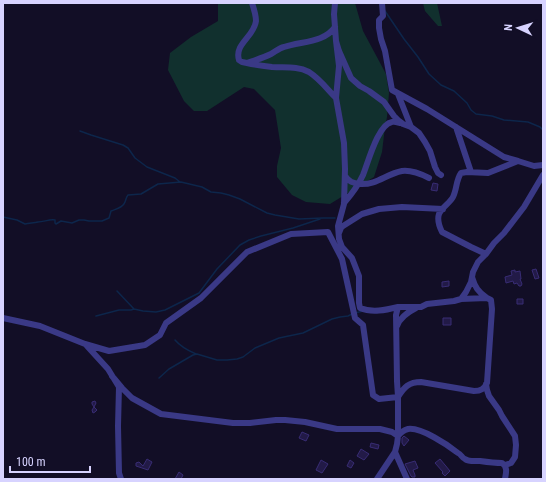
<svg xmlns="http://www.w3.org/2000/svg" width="546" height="482" font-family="'Roboto Condensed',sans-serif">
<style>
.green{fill:#11302e}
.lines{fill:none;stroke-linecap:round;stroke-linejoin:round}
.stream{stroke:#0d264b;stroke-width:1.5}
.building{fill:#221a47;stroke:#382c74}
.minor{stroke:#3a3986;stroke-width:6}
</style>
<rect width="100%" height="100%" fill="#120e26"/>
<path class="green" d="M218,3H355L363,31L386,74L389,93L387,117L385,127L382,152L374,177L330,204L306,202L292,195L277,177V166L281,148L275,110L254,89L244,87L207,111H194L184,101L168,70L170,53L191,37L218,21Z
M423,3H437L442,26H438L425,11Z"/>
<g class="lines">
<path class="stream" d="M3,4L5,3
M385,11L404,39L418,57L429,74L441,85L454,91L467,103L471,110L476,114L492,116L504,120L528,122L540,127L543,130
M80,131L91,135L123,145L128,148L135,158L147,167L175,178L180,182
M3,217L17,220L25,224C29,223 34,223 38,222C44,222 49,219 55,220V223L56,224L61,221L72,223L79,220H84L89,221H102L109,218L111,211C116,209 123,208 125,202C126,200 126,197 128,195L141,194L158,184L181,182L202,187L211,192L221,193L229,195L240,199L267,213L275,215L299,219L323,218H335
M117,291L134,309
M355,313L363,311
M96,316L119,310H131L134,309L143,311L156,312L165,310L199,293L217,269L240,245L249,240L261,236L293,228L320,219
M175,340C180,346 189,351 196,354
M159,378L169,369L193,355L197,354L217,360H227L237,359L243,357L255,348L279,338L303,333L332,319L340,317L348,316L352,314"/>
</g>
<path class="building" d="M433,183L438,184L437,191L431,190Z
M536,269L539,278L535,279L532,270Z
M515,270V272L520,271L521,279H520L522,284L521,286H519L517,283L514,284L513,281L506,283L505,277L512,275L511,271Z
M449,281V286L442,287V282Z
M517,299H523V304H517Z
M443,318H451V325H443Z
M95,401L96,403L94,407L97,410L95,412L93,413L92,410L94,407L92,404V402Z
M302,432L309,435L306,441L299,438Z
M404,436L409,440L404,446L402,443V438Z
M371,443L379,445L378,449L370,447Z
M361,449L369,454L364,460L357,456Z
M147,459L152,462L148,470L136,466V463L139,462L143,466Z
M440,459L450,471L445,476L442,473L443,472L435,463Z
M321,460L328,464L322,473L316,470Z
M350,460L354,463L351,468L347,466Z
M415,461L418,468L413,470L415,475V477H412L411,476L405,464Z
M179,472L183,475L181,479H175Z"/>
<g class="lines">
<path class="minor" d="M335,3L334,14L336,41L339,51L351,78L360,86L369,91L384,102L394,116L399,121L403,124L411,127L419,133L425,142L430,151L435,167L438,173L441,175
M382,3L383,16L379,20V28L381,39L385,51L392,90L427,109L504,157L518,161
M335,27C324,43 301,41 284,47C279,48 275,52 271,54C263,58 255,60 247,63C255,65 263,66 272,67C285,68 297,66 309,72C320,79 327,89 336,98
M336,41L339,66L336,98L344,143L345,169L344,204L338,226L339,239L342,247L352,258L359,276V303L360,308C372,313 386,310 398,307
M247,63L242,62L239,60C234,44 254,37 256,21C256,15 254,9 252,3
M398,94L411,127
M456,127L471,172
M345,176C349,182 353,183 360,184C377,185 386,174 402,171C410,170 421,174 429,178
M344,203C351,195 358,186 363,175C368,163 378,124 392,122C395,121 399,123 401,123
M339,233L341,228L343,226L362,214L379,209L402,207L443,209
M486,254L471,247L442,232C439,226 437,220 439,214C442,207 450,203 453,197C457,189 456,180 461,173L467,172L488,173L518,161L534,166L543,165
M472,277C475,287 478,292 487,298
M461,299L466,292L471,282L473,272L478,262L486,254L494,243L504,233L524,207L543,175
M3,318L40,326L85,344L109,351L145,345L160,335L166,323L201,298L247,252L291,234L328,232L342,259L355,318L363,325L373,395L379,399L398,397
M397,326C400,317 408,312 416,308
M87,346L108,369L119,387L118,426L119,473L121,479
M112,376L122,388L132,398L161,414L233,423H250L276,420H285L305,422L337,429H380L392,432L398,436C401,432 404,430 408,429C421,427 448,445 458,453C461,454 462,458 465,459C469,462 475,461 480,461C487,462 494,463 502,463C508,467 506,473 505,479
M486,384L487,390L489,396L499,410L502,416L515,436L516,445L515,457L511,463L505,465
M395,452L407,479
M377,479L395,452L397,444L398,436V397L397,381L396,315L398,307H421L427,304L454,301L461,299L487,298L491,300L492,309L487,383C484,389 481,391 474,391L421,382C409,382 404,387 398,397"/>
</g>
<rect width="546" height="482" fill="none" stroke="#d7d3ff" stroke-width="8"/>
<g transform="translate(518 28) rotate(274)" stroke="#120e26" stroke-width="3" paint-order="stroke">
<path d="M0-3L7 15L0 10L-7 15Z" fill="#d7d3ff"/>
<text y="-6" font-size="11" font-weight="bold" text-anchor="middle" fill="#d7d3ff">N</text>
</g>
<path d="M10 466v6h80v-6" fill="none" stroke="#d7d3ff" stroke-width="2"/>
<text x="16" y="466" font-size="12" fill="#d7d3ff" stroke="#120e26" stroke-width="3" paint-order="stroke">100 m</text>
</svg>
